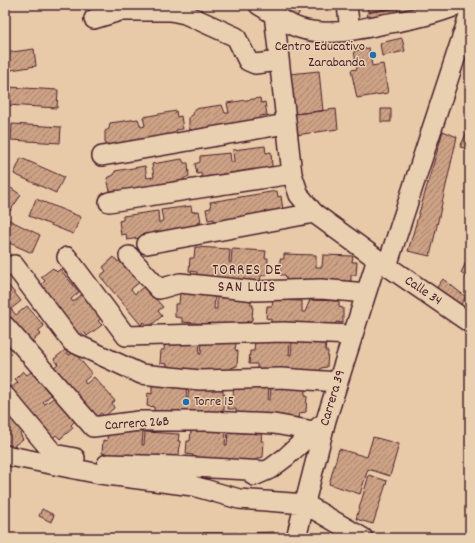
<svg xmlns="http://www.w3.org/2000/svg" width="475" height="543" font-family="Dekko,sans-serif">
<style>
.building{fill:url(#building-hatch);stroke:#4a1f2b}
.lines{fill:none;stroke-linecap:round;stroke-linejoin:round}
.minor-casing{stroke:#4a1f2b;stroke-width:22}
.minor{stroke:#e9d0b1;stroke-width:19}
.poi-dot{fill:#1f6fb2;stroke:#e9d0b1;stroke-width:1.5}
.labels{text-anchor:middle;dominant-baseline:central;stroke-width:3;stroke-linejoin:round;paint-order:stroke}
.poi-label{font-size:14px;fill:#4a1f2b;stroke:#e9d0b1;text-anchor:end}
.street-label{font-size:14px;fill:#4a1f2b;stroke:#e9d0b1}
.neighbourhood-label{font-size:15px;letter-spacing:1px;fill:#4a1f2b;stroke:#e9d0b1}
</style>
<defs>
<pattern id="building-hatch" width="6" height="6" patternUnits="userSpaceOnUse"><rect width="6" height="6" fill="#cda285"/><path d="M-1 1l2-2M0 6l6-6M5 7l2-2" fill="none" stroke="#a8836d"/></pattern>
</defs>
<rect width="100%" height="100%" fill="#e8caa9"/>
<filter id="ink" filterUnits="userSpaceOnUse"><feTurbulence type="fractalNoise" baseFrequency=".025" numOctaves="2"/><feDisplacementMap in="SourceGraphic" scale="8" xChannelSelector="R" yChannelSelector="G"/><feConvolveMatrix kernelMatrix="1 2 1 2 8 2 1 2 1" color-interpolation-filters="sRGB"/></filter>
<g filter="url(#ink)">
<path class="building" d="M286,5H305L295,19L280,13Z
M367,5H397V7L368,12Z
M400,5H410L411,12L402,14Z
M397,8L399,18L369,24L367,13Z
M402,38L405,51L382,56L380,43Z
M369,48L372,66L383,64L388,93L357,98L351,70L357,69L354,51Z
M34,49L36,66L5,71V53Z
M319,71L323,111L294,114L289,74Z
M8,87L58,90L57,108L6,105Z
M260,98L261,103L265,102L267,115L260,116L261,122L194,131L189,129V117L193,115L194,109L222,105L225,113H229L227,103Z
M336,109L338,129L296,135L294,114Z
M381,109H391V122H381Z
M176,111L177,117L181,116L183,129L176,130L177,136L111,148L110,145L105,143V131L109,129L110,123L138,119L141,127L145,126L143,117Z
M12,124L61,127L60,143L11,140Z
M443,131L457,137L430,256L408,251Z
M467,132L470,133V149L460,147Z
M265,146L266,153L271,152L272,166L266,169L202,182L201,173L197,174L195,164L200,162V156L230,153L231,162H234L233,150Z
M21,158L64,177L56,193L14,174Z
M182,159L184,163H188L189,176L183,179L184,183L117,195L116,190L110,191L107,178L114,175L115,171L145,166L147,178L154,177L152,164Z
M5,184L21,195L10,211L5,208Z
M277,191L278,197L281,196L283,210L215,226L214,219L208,220L206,209L211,208L210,202Z
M36,199L81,217L73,234L29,216Z
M191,206L192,212L199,211L201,222L196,224L195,229L127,240L126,234L121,235L119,221L123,220V216L158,211L159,223L163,220L161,210Z
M5,218L40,235L32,253L5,241Z
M195,247L230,249L229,262L231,263L232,249L266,251L265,258H268L267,274L261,276L260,281L197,276V272L189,271L190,258H194Z
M470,253V281L461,273Z
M284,254L316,255V267H322L323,255L353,256L352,262H357L356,275H351V283L287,281L285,275H280V259H284Z
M114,257L118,262L123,259L141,281L131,289L135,294L144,286L163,307L158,311L162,316L149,327L144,322L141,325L100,276L106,271L103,267Z
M53,268L57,272L60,269L79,292L71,299L73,302L83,293L103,317L98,321L102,325L87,336L84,332L80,336L40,286L45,281L41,277Z
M443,279L466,297L459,307L435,290Z
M5,281L21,301L11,309L16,315L27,306L44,326L38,331L41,334L31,342L5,317Z
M180,293L215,295L214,309H217V295L251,297V305H253L252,320L246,322V327L182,322V318L175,317V304H179Z
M273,300L302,301V312H305L310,300L339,301V307L343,308V323L336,322L335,327L271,324V319L266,318L267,306H272Z
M165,339L200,342L199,354H201L202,341L236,343L235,350L238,351L237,366L231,368L230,372L167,368V364L160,363L161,350H164Z
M255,340L290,342L289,355H291L292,342L326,344L325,351H328L327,367L321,368L320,373L257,369V364H249L250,351H254Z
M65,350L69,355L74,352L92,374L84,381L86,384L94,377L115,401L112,403L114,408L104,417L101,413L95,418L53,368L58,364L54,359Z
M23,371L27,375L31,372L51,395L43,402L45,404L55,397L75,421L71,425L73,428L60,439L56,435L52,439L10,389L18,382L15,379Z
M152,383L187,385L186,398H188L189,385L223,387V394H225L224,410L218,411L217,416L154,412V407L147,406L148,393L152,394Z
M234,385L269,387L268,400H270L271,387L305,389V396H307L306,412L300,413L299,418L236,414V409H228L229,396H233Z
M5,409L22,430L20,434L23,439L8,450L5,446Z
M108,430L143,432L142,445H144L145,432L179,434L178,441H180L179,456L173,458L109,459L110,454L102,453L103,440L107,441Z
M191,430L226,432L225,445H227L228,432L262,434L261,441H264L263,457L257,459L256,463L193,459V455L186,454L187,441H190Z
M373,437L399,444L390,476L368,469L360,494L329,484L339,449L367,457Z
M369,475L387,481L373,524L356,519Z
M42,509L54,515L51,522L39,516Z
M274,532V538H241V533Z
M203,533H238V538H203Z"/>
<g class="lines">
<defs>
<path id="minor" d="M259,5C271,12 286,24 299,28C326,37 356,30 384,24C410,20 434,15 458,5
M273,5L292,174L299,195L314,213L377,259L470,323
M347,5L350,31
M94,19L120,11H171L185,14L236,37L248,61L255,64L279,61
M102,156L286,124
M109,202L292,174
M147,244L314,213
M129,256L159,289L180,283L256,291L321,289L366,293
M67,257L126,336L284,332L352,335
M14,265L72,342L141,374L200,380L281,378L338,382
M387,266L470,13
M5,326L93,427L139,421H209L274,424L314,431
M5,396L54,454L75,458
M5,455L100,474L193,486L239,499L305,504L363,538
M107,464L176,466L266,471
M254,476L270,469L286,457L321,425
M296,538L326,420L377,259"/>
</defs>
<use href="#minor" class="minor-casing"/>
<use href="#minor" class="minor"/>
</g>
</g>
<g class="poi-dot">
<circle cx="373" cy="55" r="4"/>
<circle cx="186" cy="402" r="4"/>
</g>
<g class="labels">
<g class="poi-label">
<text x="365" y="47">Centro Educativo<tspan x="365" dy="16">Zarabanda</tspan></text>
<text x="194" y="402" text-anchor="start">Torre 15</text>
</g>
<g class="street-label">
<text transform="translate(423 291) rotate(34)">Calle 34</text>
<text transform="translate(333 398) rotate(-73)">Carrera 39</text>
<text transform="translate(137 424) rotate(-4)">Carrera 26B</text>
</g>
<g class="neighbourhood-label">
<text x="247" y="271">TORRES DE<tspan x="247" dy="17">SAN LUIS</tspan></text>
</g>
</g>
<rect width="475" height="543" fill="none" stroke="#e9d0b1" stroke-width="20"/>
<rect x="10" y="10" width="455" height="523" fill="none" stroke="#4a1f2b" stroke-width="1.5" filter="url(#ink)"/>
</svg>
